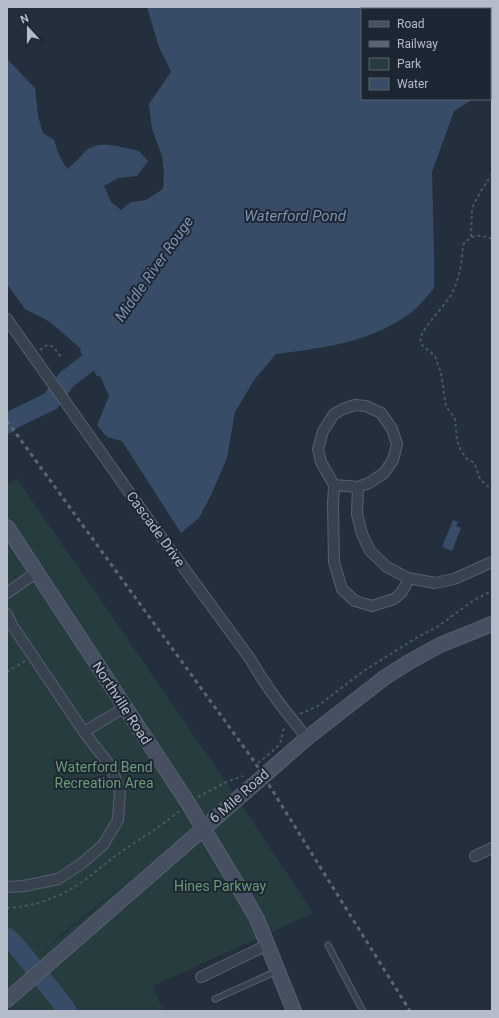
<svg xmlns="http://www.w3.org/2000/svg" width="499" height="1018" font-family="Roboto,sans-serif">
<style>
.green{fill:#263c3f;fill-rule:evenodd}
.water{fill:#394c67}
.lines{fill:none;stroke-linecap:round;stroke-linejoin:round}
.river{stroke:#394c67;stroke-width:19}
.lane-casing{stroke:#565f6c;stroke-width:7}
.street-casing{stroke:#565f6c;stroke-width:12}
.secondary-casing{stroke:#565f6c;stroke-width:16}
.path{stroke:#44595c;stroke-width:2;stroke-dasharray:3 3;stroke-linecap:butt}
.lane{stroke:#38414e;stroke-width:5}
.street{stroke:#38414e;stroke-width:10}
.secondary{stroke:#465061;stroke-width:14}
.rail{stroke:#5a6575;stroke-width:3;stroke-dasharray:4 4;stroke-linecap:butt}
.labels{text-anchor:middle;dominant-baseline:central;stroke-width:4;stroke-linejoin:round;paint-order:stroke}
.street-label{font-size:14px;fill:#b4bcc9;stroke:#1d2633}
.park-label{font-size:14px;fill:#6b9a76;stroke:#1d2633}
.water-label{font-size:15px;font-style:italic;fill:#7c92b1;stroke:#1d2633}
</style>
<rect width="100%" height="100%" fill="#242f3e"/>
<path class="green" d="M17,479L233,792L313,913L153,986L163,1011H7V484L8,485ZM139,872L42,953H41L74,924Z"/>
<path class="water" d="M147,7H492V84L490,86V9H362V99H473L454,111L432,172L434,256V288C427,296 420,305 413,311C373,342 324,348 276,354L254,380L235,412L227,458L211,495L199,518L181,533L122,441L107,437L97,425L109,396L100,376H97L89,362L80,352L81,349L50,322L25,309L7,284V59L35,88L38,116L43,133L54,140L59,155L67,169C75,164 80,156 87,150C101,139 124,148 139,151L148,161L137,176L118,178L104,186L111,202L121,210L131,202L146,200L163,189L164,173L162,156L152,129L149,104L171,72L159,47Z
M453,520L458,522L456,526L461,528L452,551L442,547Z"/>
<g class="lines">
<path class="river" d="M7,424L12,420L51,401L66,380L89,362
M7,937C20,948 28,961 39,974C48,987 59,998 67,1011"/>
<defs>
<path id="lane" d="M328,945L363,1011
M215,999L277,971"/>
<path id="street" d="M7,319L148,519L251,660C267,689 286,712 307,738
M334,485L358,487
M408,578L406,585L401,593L394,599L372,606L355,601L342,589L334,562L333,505L334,485L321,462L318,449L323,431L334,414L343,409L355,405L366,406L381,413L392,429L397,444L393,460L384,473L369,483L358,487L357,514L362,534L370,551L387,567L408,578L435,583L454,579L492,562
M7,593L37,572
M7,614L12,625L84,732L111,767L120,791L118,820L103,845L81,864L58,879L24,886L7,887
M84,732L125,707
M475,856L492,848
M201,977L267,945"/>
<path id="secondary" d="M7,527L188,803L238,886L257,919L294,1011
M7,1000L307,738L384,678L409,662L440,645L492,624"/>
</defs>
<use href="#lane" class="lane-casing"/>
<use href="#street" class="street-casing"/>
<use href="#secondary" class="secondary-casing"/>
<path class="path" d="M471,237L472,208L481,191L492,174
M492,239C478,234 472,234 463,245C462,262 459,284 449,298C439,312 427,323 420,338L422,345L435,356L441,373L446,406L455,419L457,440L460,449L466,458L473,462L476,467L480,479L486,485L492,489
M40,350L45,346L50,345L55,349L62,358
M7,672L25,661
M300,714L318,706L362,672L416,638L437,627L474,600L492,591
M258,763C265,757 273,751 279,745C283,739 281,731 286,726
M198,797L226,782L243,776
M7,908C32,907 58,898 79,884C93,875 105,863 118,854C139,839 160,828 179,811"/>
<use href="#lane" class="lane"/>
<use href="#street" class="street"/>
<use href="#secondary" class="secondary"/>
<path class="rail" d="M7,421L254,761L410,1011"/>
</g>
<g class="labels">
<g class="street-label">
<text transform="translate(156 529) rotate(54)">Cascade Drive</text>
<text transform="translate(122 703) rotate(57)">Northville Road</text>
<text transform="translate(239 796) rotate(-41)">6 Mile Road</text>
</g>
<g class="park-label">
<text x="104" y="767">Waterford Bend<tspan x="104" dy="16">Recreation Area</tspan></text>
<text x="220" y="886">Hines Parkway</text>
</g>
<g class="water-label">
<text x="295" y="216">Waterford Pond</text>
<text transform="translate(154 269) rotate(-55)">Middle River Rouge</text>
</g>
</g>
<rect width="499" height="1018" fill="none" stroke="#b4bcc9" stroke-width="16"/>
<rect x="361" y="8" width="130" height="92" fill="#1d2633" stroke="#59626f"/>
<rect x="369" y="21" width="20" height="6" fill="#465061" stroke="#59626f"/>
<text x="397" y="28" font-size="12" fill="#b4bcc9">Road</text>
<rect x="369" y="41" width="20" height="6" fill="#5a6575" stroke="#59626f"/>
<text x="397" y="48" font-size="12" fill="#b4bcc9">Railway</text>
<rect x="369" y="58" width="20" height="12" fill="#263c3f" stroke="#59626f"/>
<text x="397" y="68" font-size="12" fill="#b4bcc9">Park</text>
<rect x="369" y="78" width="20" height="12" fill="#394c67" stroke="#59626f"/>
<text x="397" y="88" font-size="12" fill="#b4bcc9">Water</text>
<g transform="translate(28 28) rotate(339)" stroke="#1d2633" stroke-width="3" paint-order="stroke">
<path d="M0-3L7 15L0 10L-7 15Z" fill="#b4bcc9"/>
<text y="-6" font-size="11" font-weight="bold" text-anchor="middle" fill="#b4bcc9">N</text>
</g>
</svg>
